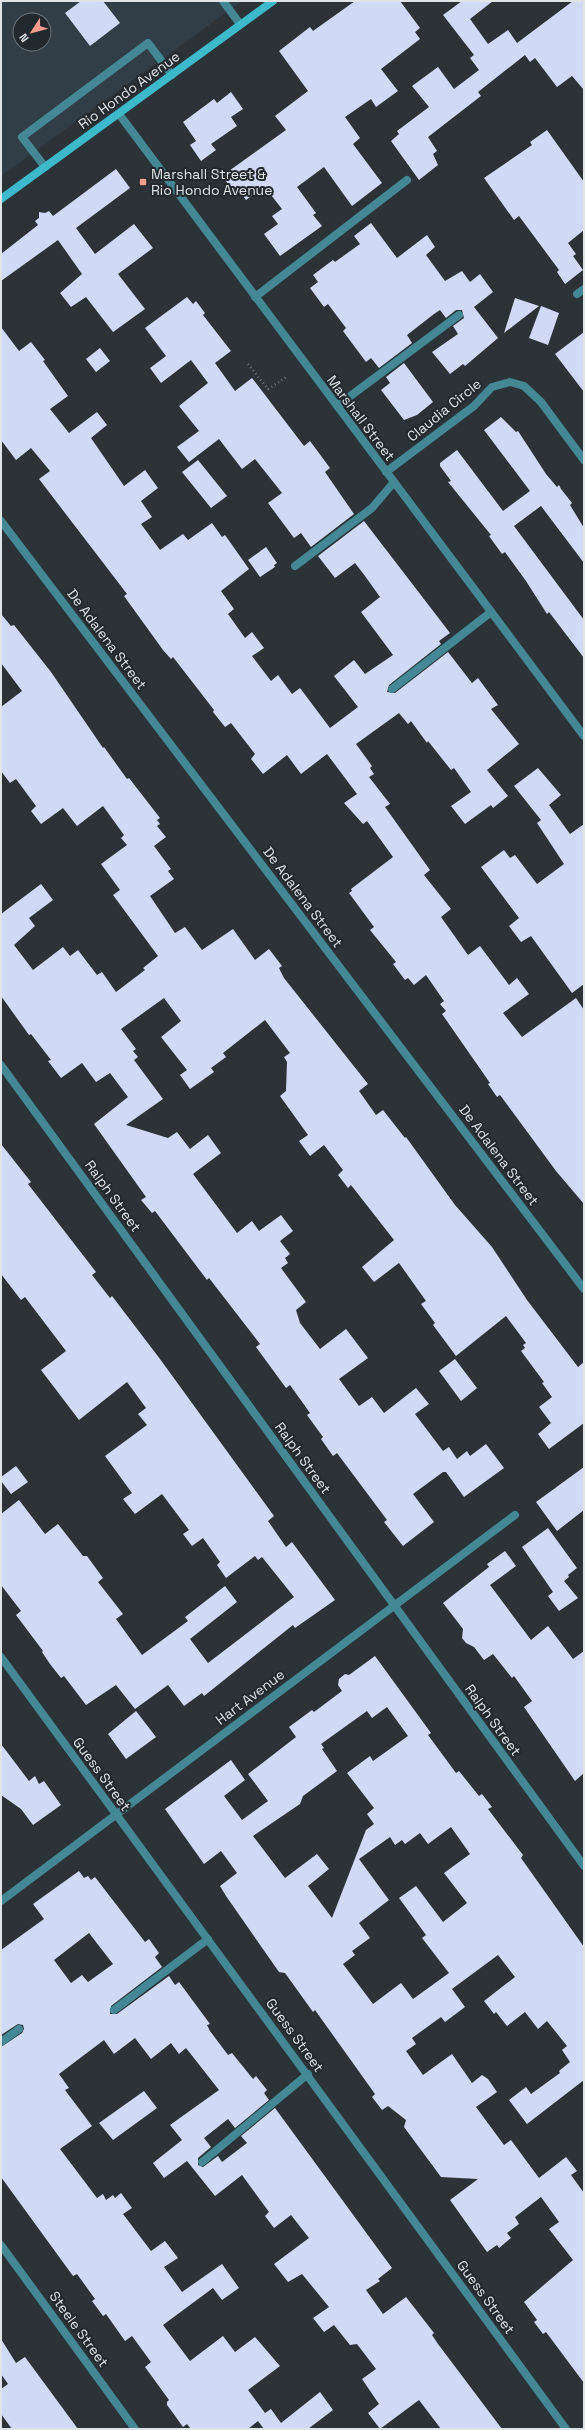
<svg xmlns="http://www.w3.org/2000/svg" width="585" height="2430" font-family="'Space Grotesk',sans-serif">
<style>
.built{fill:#313d47;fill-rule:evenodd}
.building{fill:#d0daf6;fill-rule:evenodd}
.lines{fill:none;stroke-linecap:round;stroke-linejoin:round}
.path{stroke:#70767b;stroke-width:2.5;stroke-dasharray:1 3;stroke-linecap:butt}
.lane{stroke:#438894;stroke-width:8}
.street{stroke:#438894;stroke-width:8}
.secondary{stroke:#3db9cc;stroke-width:8}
.poi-dot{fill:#f49d8d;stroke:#22292e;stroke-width:1.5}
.labels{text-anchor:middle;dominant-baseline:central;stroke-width:4;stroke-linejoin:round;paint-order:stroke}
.street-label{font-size:14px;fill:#dfe4e7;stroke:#22292e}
.poi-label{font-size:14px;fill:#dfe4e7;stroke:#22292e;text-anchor:start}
</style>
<rect width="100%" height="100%" fill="#2c3338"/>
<path class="built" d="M1,1H242L1,176ZM20,20H44V44H20Z"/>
<path class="building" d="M81,1H103L120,23L90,46L65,13Z
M355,1H400L420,28L415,32L420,39L381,69L398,91L376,107L371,99L345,117L360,138L353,144L382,183L352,206L324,167L297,187L316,213L313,215L322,226L280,256L264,234L278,224L272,216L282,209L264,186L246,200L239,190L235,193L222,176L286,130L275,116L308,91L279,51L310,27L313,31Z
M462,1H493L470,19L488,44L508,30L517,43L573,1H584V90L572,76L557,87L535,58L530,62L525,55L478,92L481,96L428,137L437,151L433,154L438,165L419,180L391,141L399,134L397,131L429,107L412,86L438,67L454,89L479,70L470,58L474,55L443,15Z
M231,92L243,109L231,117L237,126L211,144L216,150L201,161L190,145L196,141L183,122L214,99L217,103Z
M547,130L584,182V230L568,243L576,254L573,256L583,270L565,284L557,272L559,270L519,216L514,220L484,178L532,145L530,142Z
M116,169L130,188L76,228L95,254L134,224L153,248L118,274L145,309L113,332L86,297L71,307L60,293L82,274L58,240L1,281V254L38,225L35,221L39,218V212L45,213L49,211L53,216Z
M371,223L397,258L427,235L435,247L426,255L445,281L462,271L470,282L480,274L493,292L474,307L498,338L465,366L463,364L450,374L432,352L458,334L453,326L464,318L462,310H456L446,318L440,310L434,314L407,335L412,343L379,368L371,358L366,362L343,331L346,328L328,304L324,307L310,288L318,282L313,275L333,260L335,262L360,244L354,236Z
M187,297L193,304L196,301L205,313L203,315L231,351L215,363L235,391L252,378L304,446L310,441L330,468L325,472L354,514L311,547L301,533L294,538L268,503L282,493L255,459L242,469L219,439L189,462L177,447L199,431L179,406L208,383L191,360L161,383L150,368L166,356L145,328Z
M515,298L539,306L504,333Z
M541,306L559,313L548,345L529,338Z
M1,327L19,351L31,342L45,360L43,361L68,396L50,409L69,433L97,412L107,425L91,438L124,486L145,470L158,488L141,501L152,517L141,524L160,550L183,534L188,540L212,523L222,537L225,535L249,569L221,591L234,609L228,614L245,638L252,632L264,648L252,656L271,681L278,675L292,694L300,688L330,728L358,707L334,676L354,660L365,674L393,655L361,612L380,597L365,576L355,563L335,578L318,556L364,521L450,633L439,641L441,644L389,685L387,692L395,693L448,652L472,683L478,678L498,705L491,709L519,744L487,770L508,796L493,808L491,805L465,824L451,806L471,792L454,768L451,770L428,741L427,743L411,721L408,724L399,713L356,744L372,766L370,768L374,774L369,777L390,804L385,807L430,870L424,875L451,909L441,917L468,955L480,946L509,985L517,978L529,994L503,1013L522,1037L576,998L584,1010V1204L556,1171L500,1095L497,1097L488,1084L490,1083L442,1014L446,1011L440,1004L444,1001L426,975L414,985L408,978L405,980L393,964L396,962L370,930L374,927L349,893L352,891L351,889L393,857L367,821L363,824L344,803L357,794L327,754L301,774L287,755L263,774L251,759L255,754L231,723L225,727L213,712L214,710L173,657L171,659L163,650L124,596L127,594L39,479L50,471L31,448L16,460L1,440Z
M584,332V392L555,354Z
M100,348L110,361L96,372L86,359Z
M404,363L433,402L417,415L404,420L381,390L390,383L386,377Z
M501,417L516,432L518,431L546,474L557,487L559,485L561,489L572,503L570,505L584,528V563L541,506L514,526L584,620V658L549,612L547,614L526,581L505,552L502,554L489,536L491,535L448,482L451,481L440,466V463L457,450L503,511L530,491L484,430Z
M198,460L227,496L211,508L182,472Z
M266,547L277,563L274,565L275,567L260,577L248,560Z
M1,614L11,626L14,625L51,672L103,748L104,747L127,779L129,778L160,818L157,820L160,824L157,826L166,837L154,846L171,869L168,871L174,879L150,896L175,933L185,927L202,950L233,929L255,960L269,949L282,966L279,968L284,978L368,1084L359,1091L376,1115L383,1110L405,1138L406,1137L455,1205L492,1247L527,1300L578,1367L584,1362V1423L549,1449L538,1434L551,1423L539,1407L552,1397L542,1383L544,1382L521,1351L525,1348L523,1345L526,1343L506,1316L456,1356L433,1325L435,1323L421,1304L426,1301L399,1263L374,1282L362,1267L394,1240L351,1185L348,1188L338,1175L343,1170L324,1145L310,1156L299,1141L308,1135L280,1096L286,1091L287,1062L284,1057L290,1053L265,1020L223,1053L226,1057L211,1068L214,1072L190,1089L180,1075L187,1070L161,1037L181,1021L164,998L121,1029L136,1049L133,1051L138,1057L134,1060L163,1099L126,1125L168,1138L177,1132L190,1149L208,1135L221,1153L193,1174L237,1233L252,1221L259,1231L281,1215L293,1231L280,1241L290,1254L285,1258L288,1263L281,1268L306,1302L296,1310L300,1323L320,1349L346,1329L368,1358L339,1379L359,1406L372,1397L384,1413L416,1388L429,1404L415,1414L443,1451L449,1447L457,1459L467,1451L470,1456L486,1444L504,1468L464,1497L446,1472H443L413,1494L434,1522L403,1546L384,1522L387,1520L337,1453L333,1456L321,1439L323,1437L307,1415L310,1413L290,1385L286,1388L256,1347L260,1344L209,1278L207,1280L155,1211L152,1213L141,1200L146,1197L94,1124L128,1097L110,1073L96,1082L82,1063L61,1078L48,1061L51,1060L31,1034L29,1035L1,996V914L41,884L53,900L29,918L35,926L14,945L33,970L63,947L70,956L78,950L97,975L102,972L116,992L145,970L143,968L158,956L113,895L120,890L101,864L127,845L121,838L124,835L103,806L77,826L63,808L41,824L31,811L36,806L16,779L10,783L1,771V707L22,691L1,663Z
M538,768L561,795L549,805L570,834L584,824V984L572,993L531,936L521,942L509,926L519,918L481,867L504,850L510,858L515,855L537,884L564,864L537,823L541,820L514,786Z
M1,1144L31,1182L28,1184L96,1272L92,1275L110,1298L112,1296L160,1359L274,1516L268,1521L286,1547L292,1542L335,1600L295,1628L293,1625L204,1696L202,1693L184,1706L168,1685L135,1709L116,1685L86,1705L64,1676L61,1678L50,1664L42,1652L43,1651L16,1615L21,1611L1,1585V1514L19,1500L45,1534L58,1524L83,1556H87L103,1578L98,1582L123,1614L116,1619L142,1655L188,1621L185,1617L225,1586L237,1602L190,1639L208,1663L294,1597L262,1557L258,1560L255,1556L226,1578L217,1565L220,1562L203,1538L192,1546L183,1534L189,1530L162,1494L135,1514L123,1499L132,1493L105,1456L147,1425L138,1414L146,1408L127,1382L79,1420L41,1370L66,1351L25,1297L21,1300L1,1274Z
M455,1359L477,1388L461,1401L439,1371Z
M16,1466L28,1482L11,1494L1,1481V1477Z
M584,1467V1510L557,1531L536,1502Z
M548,1528L577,1568L568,1575L569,1577L564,1581L578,1598L559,1611L548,1596L553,1592L522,1547Z
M505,1551L516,1566L490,1585L531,1640L548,1626L573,1659L584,1651V1773L575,1781L524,1707L532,1701L514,1676L512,1678L493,1654L484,1660L474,1647L466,1643L462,1638L463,1629L443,1603L489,1567L487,1564Z
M375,1656L431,1733L428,1735L456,1773L459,1771L479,1796L482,1794L492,1807L488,1809L523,1855L521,1858L584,1947V2080L527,2124L509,2100L526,2087L531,2094L560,2073L559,2071L570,2062L562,2050L567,2046L547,2021L538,2029L525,2012L507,2026L496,2012L494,2014L484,2001L515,1977L498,1955L452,1989L465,2007L445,2022L441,2017L412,2038L416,2044L406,2051L423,2075L452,2054L472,2083L482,2075L488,2079L497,2092L476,2107L504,2145L511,2140L539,2178L566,2157L577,2171L571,2175L584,2193V2383L546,2332L543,2334L534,2322L537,2320L524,2302L573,2260L549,2229L559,2222L541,2197L515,2217L519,2224L507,2233L511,2238L499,2248L497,2245L487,2252L450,2200L478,2179L441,2177L404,2127L406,2120L388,2106L382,2110L372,2097L375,2094L315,2010L313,2012L285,1973L279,1972L226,1896L220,1886L237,1873L221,1851L204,1864L165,1809L231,1760L245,1780L224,1796L242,1820L268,1801L248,1774L296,1737L289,1727L312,1710L314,1712L342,1691L338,1685L339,1679L345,1674L349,1675ZM387,1707L408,1736L373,1761L370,1756L347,1773L374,1808L367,1814L374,1824L366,1830L332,1918L308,1886L329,1869L317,1854L285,1878L253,1836L300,1804L303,1796L337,1771L322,1749L324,1748L321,1744L367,1711L372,1718ZM451,1827L470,1854L444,1873L467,1903L443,1922L416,1886L399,1898L426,1935L422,1938L449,1973L413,1999L401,1983L373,2004L343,1964L355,1955L352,1951L370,1938L359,1923L389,1900L359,1859L390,1837L395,1845L402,1840L405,1844L420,1833L428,1844Z
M136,1711L156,1737L126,1759L108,1734Z
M1,1744L29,1781L35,1776L39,1784L44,1781L61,1805L33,1825L21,1809L1,1795Z
M79,1871L84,1878L88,1876L91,1880L95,1877L145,1942L149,1939L159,1953L155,1957L162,1967L111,2006L110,2014H117L169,1976L175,1985L179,1982L210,2024L207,2025L210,2031L228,2055L232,2053L253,2079L256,2076L267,2090L264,2093L269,2100L235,2128L228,2119L204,2138L211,2147L198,2158V2165L203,2167L218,2156L222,2162L247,2143L241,2136L275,2108L392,2268L378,2279L380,2281L366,2290L383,2314L406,2297L434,2333L432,2335L438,2344L502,2429H441L419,2400L380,2429L368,2413L379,2404L362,2379L376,2369L357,2344L350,2345L334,2325L324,2332L313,2318L329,2307L302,2274L288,2282L274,2264L309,2238L291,2215L274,2228L265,2216L269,2212L242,2175L215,2196L187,2161L164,2178L153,2163L182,2140L170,2125L219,2090L186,2048L179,2054L171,2043L151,2059L135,2038L114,2054L104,2040L59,2074L69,2088L65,2090L92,2126L60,2149L97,2198L103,2194L106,2200L113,2195L115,2198L121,2193L132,2208L123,2214L151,2251L165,2241L178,2258L164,2267L182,2292L222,2264L239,2288L222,2300L213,2288L163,2325L190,2361L223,2336L235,2352L255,2337L280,2366L248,2390L265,2413L271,2409L281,2423L320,2392L333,2410L308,2429H264L258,2421L248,2429H191L187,2424L183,2427L173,2413L167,2405V2402L169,2400L145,2367L151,2362L132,2336L125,2341L106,2314L103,2316L92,2301L95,2299L77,2274L73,2276L1,2177V2047L22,2033L24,2029L23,2025L18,2024L1,2035V1950L44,1919L33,1904ZM89,1933L113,1964L88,1982L82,1975L71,1983L54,1960Z
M144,2091L157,2108L113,2140L99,2123Z
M1,2339L16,2363L25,2357L78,2429H12L1,2414V2389L8,2384L1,2374Z"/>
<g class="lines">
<path class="path" d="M248,364L268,389L288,376"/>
<path class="lane" d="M223,1L240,24
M45,167L22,137L148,43L172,75
M577,294L584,289
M255,297L407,180
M337,406L459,315
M295,566L372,508L394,482
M392,689L491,612
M114,2010L208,1939
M1,2042L19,2029
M202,2162L308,2074"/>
<path class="street" d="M119,114L584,736
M386,472L474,406L492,387L510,382L524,386L541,402L584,460
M1,521L584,1289
M1,1065L584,1866
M1,1657L566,2429
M1,1901L515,1515
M1,2245L135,2429"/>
<path class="secondary" d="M1,199L273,1"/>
</g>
<rect class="poi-dot" x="139" y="178" width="8" height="8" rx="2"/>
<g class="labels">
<g class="street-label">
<text transform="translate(129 90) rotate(-36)">Rio Hondo Avenue</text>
<text transform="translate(444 410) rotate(-39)">Claudia Circle</text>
<text transform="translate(361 418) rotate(53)">Marshall Street</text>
<text transform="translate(107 639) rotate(53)">De Adalena Street</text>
<text transform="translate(303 897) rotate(53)">De Adalena Street</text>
<text transform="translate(499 1155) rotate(53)">De Adalena Street</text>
<text transform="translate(113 1196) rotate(54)">Ralph Street</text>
<text transform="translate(303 1458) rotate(54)">Ralph Street</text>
<text transform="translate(250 1697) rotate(-37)">Hart Avenue</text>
<text transform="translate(493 1720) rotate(54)">Ralph Street</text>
<text transform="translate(102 1774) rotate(54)">Guess Street</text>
<text transform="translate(295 2035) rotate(54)">Guess Street</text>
<text transform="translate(486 2297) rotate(54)">Guess Street</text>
<text transform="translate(79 2329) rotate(54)">Steele Street</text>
</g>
<g class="poi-label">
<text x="151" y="174">Marshall Street &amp;<tspan x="151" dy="16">Rio Hondo Avenue</tspan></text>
</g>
</g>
<rect width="585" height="2430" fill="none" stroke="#dfe4e7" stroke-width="4"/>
<g transform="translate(32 32) rotate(234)"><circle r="19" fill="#22292e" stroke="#6e7478"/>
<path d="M0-3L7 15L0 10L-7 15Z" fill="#f49d8d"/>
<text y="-6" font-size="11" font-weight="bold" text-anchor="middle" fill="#dfe4e7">N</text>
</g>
</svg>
